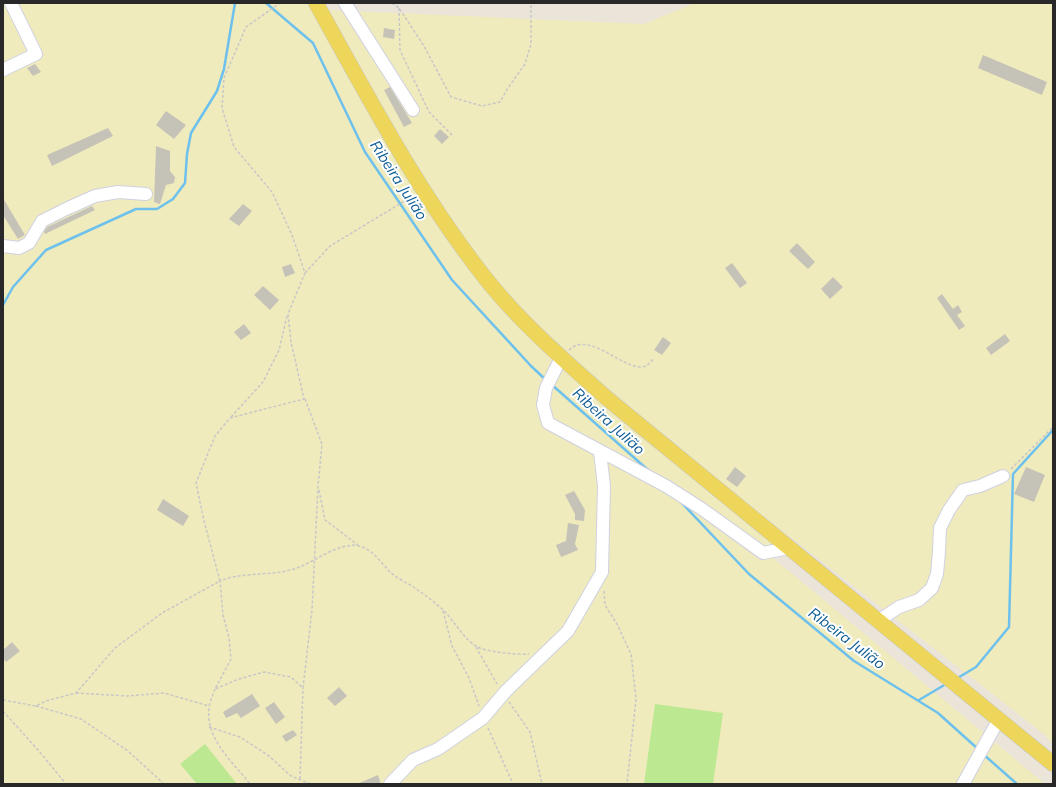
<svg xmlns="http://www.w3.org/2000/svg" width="1056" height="787" font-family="Mulish,sans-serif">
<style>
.sand{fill:#f0ebbc}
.pitch{fill:#bde892}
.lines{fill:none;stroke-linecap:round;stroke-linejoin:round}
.stream{stroke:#6dc1ec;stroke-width:2.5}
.building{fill:#c5c2b8}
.minor-casing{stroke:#cfd1e1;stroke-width:14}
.major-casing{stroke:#c7c7c7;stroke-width:16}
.path{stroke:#c7c7c7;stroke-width:1.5;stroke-dasharray:3 2;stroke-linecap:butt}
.minor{stroke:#fff;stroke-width:12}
.major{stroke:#eed65b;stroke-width:15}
.labels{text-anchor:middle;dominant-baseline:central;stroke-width:4;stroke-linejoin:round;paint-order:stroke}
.water-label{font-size:15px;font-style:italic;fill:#0f5d95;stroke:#fff}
</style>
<rect width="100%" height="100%" fill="#eae4d9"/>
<path class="sand" d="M3,3H323L327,10L644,24L695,3H1053V744L1044,734L789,536L772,557L1045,784H3Z"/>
<path class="pitch" d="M655,704L723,713L713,784H644Z
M205,744L237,784H197L180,764Z"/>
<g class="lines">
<path class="stream" d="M266,3L313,43L365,152L452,280L531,366L546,380
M3,305L13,287L46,250L136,209H157L173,199L185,183L187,154L191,133L217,91L224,69L235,3
M551,384L648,470
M680,501L749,574L854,661L938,713L978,749
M956,679L976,667L1009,627L1013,474L1053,430
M919,700L946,684
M983,754L1017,784"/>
</g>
<path class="building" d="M384,28L395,30L394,39L383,37Z
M983,55L1047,82L1042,95L978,68Z
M35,64L41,72L33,76L27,68Z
M390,87L412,123L404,127L384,90Z
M166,111L186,125L174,139L156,125Z
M108,128L113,136L52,166L47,155Z
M440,129L449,137L442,144L434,136Z
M156,146L170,151V171L175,177L174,183L166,185L160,204L154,202Z
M3,198L25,235L18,239L3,215Z
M243,204L252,211L239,226L229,219Z
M92,206L95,210L45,234L44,232L47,227Z
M797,243L815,262L808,269L789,251Z
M732,263L747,283L740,288L725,268Z
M291,264L295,273L285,277L282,267Z
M833,277L843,287L830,299L821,289Z
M263,286L279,300L270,310L254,295Z
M942,294L953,309L958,305L962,312L957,315L965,326L959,330L937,298Z
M244,324L251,333L241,340L234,332Z
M1005,334L1010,341L991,355L986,348Z
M663,337L671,343L662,355L654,350Z
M735,467L746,476L737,487L726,479Z
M1026,467L1045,475L1034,502L1014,494Z
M574,491L585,510L584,521L575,520V514L565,495Z
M163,499L189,516L183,526L157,510Z
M568,523L579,525L575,544L578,550L561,557L556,545L566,541Z
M12,642L20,651L6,662L3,658V650Z
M339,687L347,696L335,706L327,698Z
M252,694L260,706L241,718L237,713L226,718L223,712Z
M274,702L285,717L276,724L265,708Z
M293,730L297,735L286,742L282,736Z
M378,775L381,784H357Z"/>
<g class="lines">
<defs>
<path id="minor" d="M345,3L413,110
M3,70L36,54L11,3
M3,246L19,248L29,243L42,221L66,209L95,196L118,192L146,194
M561,358L546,388L543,405L548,423L666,486L702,509L763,553L789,548
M878,621L899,607L919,600L932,588L937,574L939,552L940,528L949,510L963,490L980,486L1003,476
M390,784L413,760L438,749L483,718L506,691L568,631L602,572L604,486L600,452
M963,784L999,719"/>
<path id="major" d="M316,3C368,97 419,194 486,279C522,324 566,362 609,400L1053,764"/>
</defs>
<use href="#minor" class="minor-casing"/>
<use href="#major" class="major-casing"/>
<path class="path" d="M392,3L399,8L424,46L451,97L482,106L500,102L508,88L525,64L531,44V3
M399,8L400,50L429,112L453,136
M305,273L330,246L413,196
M569,350C589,331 620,367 641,367C647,367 650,363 653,359
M305,399L322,444L318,486L312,610L303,688L291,677L264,672L239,679L215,689L231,659L229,638L223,615L220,581C244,571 272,577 297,568C314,562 341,541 359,546C374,550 381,563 391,573C397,578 405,582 412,586C422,593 432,600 441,608C449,615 455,625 463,634C466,638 471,643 476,646C483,652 520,655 529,654
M231,417L263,382L279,350L287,316
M1011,469L1053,427
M319,490L325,520L358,545
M604,591L605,605L617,624L631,654L636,699L627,784
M443,611L452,646L469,678L479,706
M476,647L497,684
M215,689C213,695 210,701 209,707C205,739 232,761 250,784
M76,693L127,696L164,693L209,706
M3,700L36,706L46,701L76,693L115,648L162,613L220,581L204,521L196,483L215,436L230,418L304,399L291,342L288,314L305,273L292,235L272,192L234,147L222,108L224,78L246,27L280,3
M509,702L530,732L542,784
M36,706L81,719L128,751L164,784
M3,711L39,751L66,784
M209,727L240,737L269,756L291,776L311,784
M488,728L513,784
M300,779L303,688"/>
<use href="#minor" class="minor"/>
<use href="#major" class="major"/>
</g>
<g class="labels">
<g class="water-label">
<text transform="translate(399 180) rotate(57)">Ribeira Julião</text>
<text transform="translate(609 421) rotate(42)">Ribeira Julião</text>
<text transform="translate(847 638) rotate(37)">Ribeira Julião</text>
</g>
</g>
<rect width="1056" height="787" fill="none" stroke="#282828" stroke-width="8"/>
</svg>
